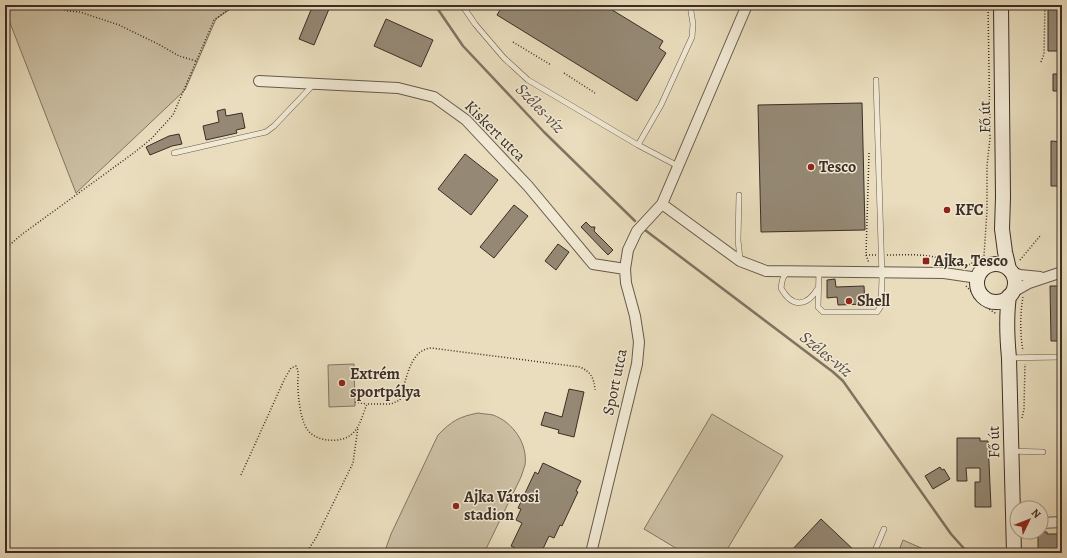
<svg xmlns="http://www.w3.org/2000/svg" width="1067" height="558" font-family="Alegreya,serif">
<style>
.green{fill:#cbbfa3;stroke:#837664}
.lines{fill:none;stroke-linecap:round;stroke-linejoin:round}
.stream{stroke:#807462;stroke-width:2.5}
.building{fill:#958975;stroke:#3b2e26}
.lane-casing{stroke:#665a4c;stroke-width:6}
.street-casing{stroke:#665a4c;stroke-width:12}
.secondary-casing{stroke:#3b2e26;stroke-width:16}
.path{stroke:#3b2e26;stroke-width:1.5;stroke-dasharray:1 2;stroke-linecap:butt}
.lane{stroke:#f1e9d4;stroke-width:5}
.street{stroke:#f1e9d4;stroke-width:10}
.secondary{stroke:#f1e9d4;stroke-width:14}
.poi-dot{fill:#8f2418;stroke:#f1e9d4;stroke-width:1.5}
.labels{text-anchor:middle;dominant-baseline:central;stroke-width:3;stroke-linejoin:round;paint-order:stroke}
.street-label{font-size:16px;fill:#3b2e26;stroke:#f1e9d4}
.poi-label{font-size:16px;font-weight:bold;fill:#3b2e26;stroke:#f1e9d4;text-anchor:start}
.water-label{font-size:17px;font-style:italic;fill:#584b3f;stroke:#f1e9d4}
</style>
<rect width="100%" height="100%" fill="#e9ddbd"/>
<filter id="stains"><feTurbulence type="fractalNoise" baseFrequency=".005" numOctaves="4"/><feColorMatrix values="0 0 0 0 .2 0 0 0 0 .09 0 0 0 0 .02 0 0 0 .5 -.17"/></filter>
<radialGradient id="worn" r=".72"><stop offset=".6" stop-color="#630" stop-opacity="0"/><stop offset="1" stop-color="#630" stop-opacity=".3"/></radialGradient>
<path class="green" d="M5,5H236L216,19L185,90L76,193L5,10Z
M354,364L355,406L329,407L328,365Z
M478,413C483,414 489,414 493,415C513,422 528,444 525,465C524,469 522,473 521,477L484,553H386V548L391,534L438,435C452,421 458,417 478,413Z
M712,414L783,456L725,553H684L644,529Z
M903,540L928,551L927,553H898Z"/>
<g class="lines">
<path class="stream" d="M435,5L463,46L544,132L635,221
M645,230L833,372L843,381L951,534L968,553"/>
</g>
<path class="building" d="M313,5H320L329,9L314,45L299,39Z
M503,5H604L663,41L659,48L666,53L637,101L497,15Z
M1048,5H1062V51H1048Z
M386,19L433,40L421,67L374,46Z
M1053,74H1062V91H1053Z
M862,103L865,230L761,232L758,105Z
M225,109L226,116L242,113L245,128L236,130L237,133L206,140L203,126L219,122L217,111Z
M179,134L182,144L172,146L150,155L146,147L169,136Z
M1051,141L1062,142V186H1051Z
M465,154L498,180L471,215L438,189Z
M514,205L528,216L494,258L480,247Z
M586,222L591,227H595L594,231L613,250L608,255L581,227Z
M558,244L569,252L556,270L545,261Z
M835,279L836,287L864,286L865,304L838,305L837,297L827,298V280Z
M1050,286H1062V339L1059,341H1051Z
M569,389L584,392L574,437L558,433L559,430L541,425L545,412L562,417Z
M957,438H980V441H988L991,507H975V482H980V468H966L967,481H957Z
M543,463L581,481L576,491L578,492L562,526L560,525L554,538L549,536L541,553H513L515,548L511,546L522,523L516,520L521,509L518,508L535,472L538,474Z
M940,467L942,470L944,469L950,479L933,489L925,476Z
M821,519L857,553H789Z
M1038,532H1047V534H1062V550L1047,551L1048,553H1038Z"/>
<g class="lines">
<defs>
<path id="lane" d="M462,5L475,24L504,58L528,80L638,145L678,166
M638,145L661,105L692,37L693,24L690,5
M174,153L266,132L274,126L313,85
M739,195L738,240L740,259
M819,271L818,307L823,312H877L881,306L882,277L876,80
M789,272C782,275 782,282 781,288C792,308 807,307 818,288
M1009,358L1062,357
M1012,451L1043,452
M874,553L884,529"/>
<path id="street" d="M259,81L398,88L434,97L466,120L528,186L593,264L625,269
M662,204L740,261L766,271L944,273L978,278
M1011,272L1020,275L1040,277
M1013,292L1029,283L1062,272
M1041,523L1062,522
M591,553L637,364L639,342L635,316L626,283L625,269L628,250L637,231L662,204L747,5"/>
<path id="secondary" d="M1001,5L1003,197L1002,229L1005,252L1009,269
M977 283a19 19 0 1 1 38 0a19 19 0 1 1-38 0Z
M1009,296C1006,317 1007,337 1009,358L1014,553"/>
</defs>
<use href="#lane" class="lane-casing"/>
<use href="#street" class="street-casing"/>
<use href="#secondary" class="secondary-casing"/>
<path class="path" d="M50,5L68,11L80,12L119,25L160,45L179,56L196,61
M226,5L232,7
M513,42L551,65
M1041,62L1044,54L1045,5
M564,73L595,93
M869,153L866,255L869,263
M5,249L21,235L135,152L151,139L173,115L214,20L235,5
M866,255H876
M887,255C910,255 935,252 955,266
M1020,260L1040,236
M966,266L978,260L984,256L987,210V166L990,138L988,5
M966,286C976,296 983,306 995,313L996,315
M1023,297C1020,314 1020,334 1023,351
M355,402L367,404
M1022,418L1024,409L1025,364
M241,475L285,378L291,368L296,366C300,373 297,380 298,387C298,398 301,421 307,429C315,442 341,444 352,434C360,427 363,414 367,404H391L400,400C406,382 409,350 431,348L580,367C591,372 594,378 595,390
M306,553L316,538L353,463L358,427"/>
<use href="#lane" class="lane"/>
<use href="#street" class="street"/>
<use href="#secondary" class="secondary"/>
</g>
<g class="poi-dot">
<circle cx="811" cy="167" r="4"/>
<circle cx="947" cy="210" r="4"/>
<rect x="922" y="257" width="8" height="8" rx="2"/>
<circle cx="849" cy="301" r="4"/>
<circle cx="342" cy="383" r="4"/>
<circle cx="456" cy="506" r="4"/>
</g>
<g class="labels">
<g class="street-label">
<text transform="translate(985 117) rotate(-91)">Fő út</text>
<text transform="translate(495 131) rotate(45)">Kiskert utca</text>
<text transform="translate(615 382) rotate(-78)">Sport utca</text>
<text transform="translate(994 442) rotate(-91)">Fő út</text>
</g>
<g class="poi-label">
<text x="819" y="167">Tesco</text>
<text x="955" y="210">KFC</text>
<text x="934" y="261">Ajka, Tesco</text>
<text x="857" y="301">Shell</text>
<text x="350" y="374">Extrém<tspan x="350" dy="18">sportpálya</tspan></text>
<text x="464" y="497">Ajka Városi<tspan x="464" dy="18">stadion</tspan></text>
</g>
<g class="water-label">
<text transform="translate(540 108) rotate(46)">Széles-víz</text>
<text transform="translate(826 354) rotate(39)">Széles-víz</text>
</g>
</g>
<rect width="1067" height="558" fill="none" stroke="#e9ddbd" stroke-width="20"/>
<rect x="6" y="6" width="1055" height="546" fill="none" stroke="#3b2e26" stroke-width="2"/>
<rect x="10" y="10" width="1047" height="538" fill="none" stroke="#3b2e26"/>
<g transform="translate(1029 520) rotate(47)"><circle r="19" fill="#f1e9d4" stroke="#a89e8e"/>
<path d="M0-3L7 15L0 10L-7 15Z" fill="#8f2418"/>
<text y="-6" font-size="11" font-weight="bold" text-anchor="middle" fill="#3b2e26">N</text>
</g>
<rect width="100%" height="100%" filter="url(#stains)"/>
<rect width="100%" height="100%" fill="url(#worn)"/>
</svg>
